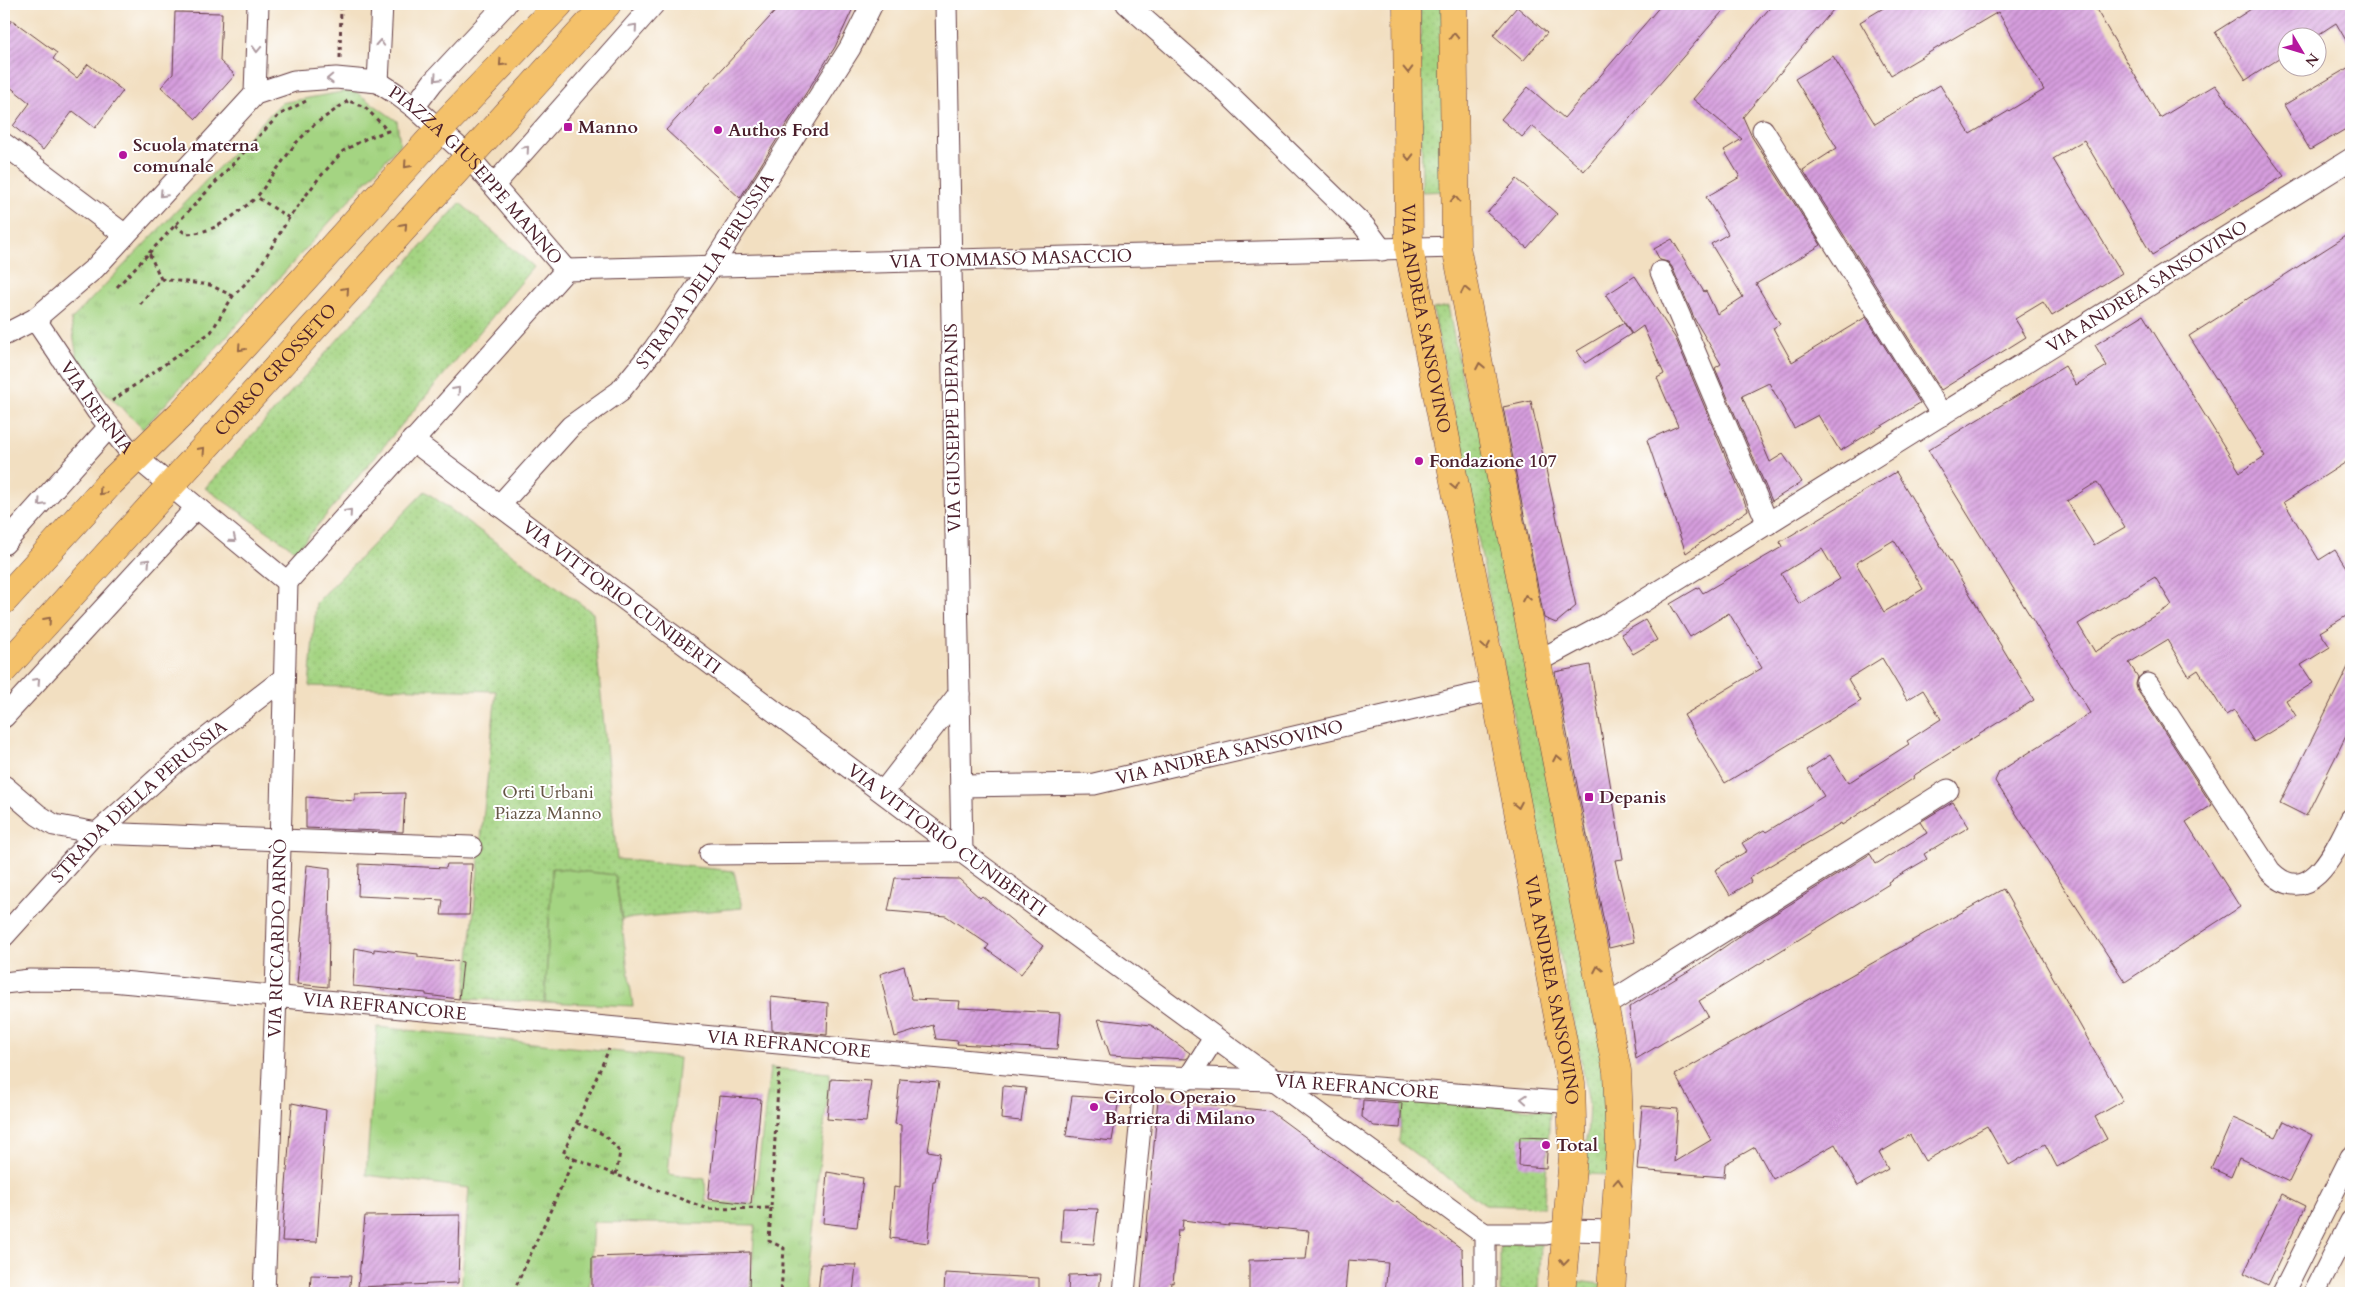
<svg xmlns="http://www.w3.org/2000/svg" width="2355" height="1297" font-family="Cardo,serif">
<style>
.grass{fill:url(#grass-dots);stroke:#777a56}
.park{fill:url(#park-tufts);stroke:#777a56}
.building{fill:url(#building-hatch);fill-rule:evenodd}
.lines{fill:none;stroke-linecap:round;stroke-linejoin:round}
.minor-casing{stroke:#633c42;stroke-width:23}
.major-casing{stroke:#633c42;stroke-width:29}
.path{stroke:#633c42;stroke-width:3;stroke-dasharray:4 4;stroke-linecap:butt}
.minor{stroke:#fff;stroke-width:21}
.major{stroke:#f4c16a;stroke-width:28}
.oneway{stroke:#ae9aa0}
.oneway2{stroke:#966847}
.poi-dot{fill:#b5179e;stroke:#fff;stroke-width:2}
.labels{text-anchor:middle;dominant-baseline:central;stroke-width:4;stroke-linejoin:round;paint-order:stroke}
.poi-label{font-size:18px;font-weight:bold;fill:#4a1f2b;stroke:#fff;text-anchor:start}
.street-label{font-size:18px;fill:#4a1f2b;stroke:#fff}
.park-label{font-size:18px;fill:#655545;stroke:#fff}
</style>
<defs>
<pattern id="grass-dots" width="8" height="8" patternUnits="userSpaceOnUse" patternTransform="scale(1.25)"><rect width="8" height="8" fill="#a4d482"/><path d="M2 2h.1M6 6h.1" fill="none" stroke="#8fb670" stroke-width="1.8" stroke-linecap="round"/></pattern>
<pattern id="park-tufts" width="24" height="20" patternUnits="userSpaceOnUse" patternTransform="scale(1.25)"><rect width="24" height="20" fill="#a4d482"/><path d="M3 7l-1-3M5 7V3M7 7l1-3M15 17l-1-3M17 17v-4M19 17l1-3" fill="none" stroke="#8fb670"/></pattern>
<pattern id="building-hatch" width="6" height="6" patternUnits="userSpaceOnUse" patternTransform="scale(1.25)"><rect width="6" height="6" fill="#d69ede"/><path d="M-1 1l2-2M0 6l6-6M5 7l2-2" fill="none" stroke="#b080b4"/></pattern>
</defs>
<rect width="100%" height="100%" fill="#fff"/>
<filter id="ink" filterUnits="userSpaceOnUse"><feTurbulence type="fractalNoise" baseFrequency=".02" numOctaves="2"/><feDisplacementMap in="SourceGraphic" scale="10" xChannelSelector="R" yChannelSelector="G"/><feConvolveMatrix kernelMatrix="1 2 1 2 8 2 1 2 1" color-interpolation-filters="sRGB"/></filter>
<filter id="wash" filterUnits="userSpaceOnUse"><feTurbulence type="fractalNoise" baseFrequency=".0096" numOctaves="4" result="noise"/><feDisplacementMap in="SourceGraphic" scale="20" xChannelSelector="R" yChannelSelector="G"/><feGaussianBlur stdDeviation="1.12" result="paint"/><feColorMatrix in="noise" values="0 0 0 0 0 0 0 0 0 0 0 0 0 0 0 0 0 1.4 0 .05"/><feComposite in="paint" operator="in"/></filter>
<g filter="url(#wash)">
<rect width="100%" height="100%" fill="#f2dfc1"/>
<path class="grass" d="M1420,4H1443L1446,191L1422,192Z
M460,203L534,267L296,551L205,488Z
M1448,306L1464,387L1484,439L1610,1079L1608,1175L1585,1174L1589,1104L1584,1076L1433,309Z
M425,491L593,613L617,859L734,871L742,908L622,919L615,875L552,868L545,1002L465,999L496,691L309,686L316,603Z
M1403,1096L1550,1111L1544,1207L1485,1205L1399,1142Z
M1504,1243L1541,1244L1539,1293H1500V1247Z
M1578,1281L1602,1284L1601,1293H1577Z"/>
<path class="park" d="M353,90L397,121L400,144L143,429L78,365L71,320L281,103Z
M552,868L615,875L633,1006L545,1002Z
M377,1027L679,1058L668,1174L705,1179L706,1202L754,1204L770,1068L830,1073L805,1293H750L755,1225L593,1222L589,1293H461L469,1188L366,1175Z"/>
<g id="blocks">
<path class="building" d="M782,4H855L835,47L740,198L666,130Z
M1662,4H1729L1584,171L1532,126L1522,137L1501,119L1528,87L1564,118Z
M1773,4H1838L1743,117L1752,137L1821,245L1756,284L1780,324L1773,328L1792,362L1866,317L1920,403L1840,451L1818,415L1794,428L1769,383L1742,396L1770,462L1783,454L1802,482L1772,501L1715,368L1721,364L1695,320L1672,267L1668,262L1660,260L1654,249L1672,239L1704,292L1706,291L1717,314L1743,297L1711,244L1728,234L1706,197L1740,177L1724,150L1742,139L1693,99Z
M1890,4H2093L2160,118L2215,85L2284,176L2152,255L2084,140L2053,159L2122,273L2052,316L2043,302L2015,319L2026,337L1941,390L1803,170L1837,148L1795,79L1833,56L1875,124L1940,85L1970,134L2044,90L1998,12L1891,75L1860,22Z
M2259,4H2351V49L2336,23L2313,38H2288V53L2246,80L2215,32Z
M1517,7L1547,33L1523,61L1493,35Z
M175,12L222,13L220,61L235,75L196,119L161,87L173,74Z
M12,20L57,53L53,59L77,78L88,64L123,91L95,128L73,111L43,150L13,126L30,103L4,82V31Z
M2351,66V126L2310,150L2284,105Z
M1517,179L1557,214L1527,248L1487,213Z
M2351,233V459L2284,502L2319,560L2335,550L2351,575V613L2320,632L2330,647L2301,665L2313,683L2286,700L2296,716L2254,742L2234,710L2226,715L2198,670L2189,676L2167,640L2129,663L2138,677L2136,684L2138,691L2212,805L2186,822L2240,907L2125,982L1995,781L1999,772L2090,713L1928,450L2065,366L2076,385L2107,366L2095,345L2143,315L2240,472L2265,456L2189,336ZM2097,482L2125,527L2094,545L2067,501ZM2155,577L2172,605L2095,652L2078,624Z
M1635,276L1676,339L1748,510L1686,553L1647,440L1678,426L1657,378L1664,374L1643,326L1632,334L1606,295Z
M1624,323L1631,334L1585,363L1577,351Z
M1531,401L1576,606L1556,623L1544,618L1503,407Z
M1896,472L2034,700L1913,776L1914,778L1842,825L1841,823L1749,878L1751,882L1730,895L1715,870L1747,851L1742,843L1764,830L1766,832L1824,796L1807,770L1830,755L1848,783L1909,744L1907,741L1941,719L1923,690L1907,700L1882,658L1848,679L1861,701L1725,783L1684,715L1762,668L1729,613L1690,637L1670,604L1699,587L1703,593L1782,547L1780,542ZM1894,540L1923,589L1884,612L1856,563ZM1822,549L1840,579L1799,604L1781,574Z
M1645,620L1657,640L1633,654L1621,634Z
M2351,661V726L2306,816L2280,803Z
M1590,665L1623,859L1615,860L1634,942L1609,948L1555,672Z
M405,793L403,832L306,828V797L355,801V794Z
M1953,802L1969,827L1924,854L1927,859L1888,882L1889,884L1699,1001L1708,1016L1636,1059L1629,1007L1695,967L1746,932L1870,854L1876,864L1927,833L1920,822Z
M359,864L446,868L447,864H472L469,915H441L443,900L358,896Z
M307,865L330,868L328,987L297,984Z
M895,878L959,879L980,898L982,896L1043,946L1021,974L986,949L989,945L946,916L888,911Z
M2003,889L2123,1101L2095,1117L2107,1139L2057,1167L2045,1144L2009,1165L1987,1126L1925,1161L1910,1135L1879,1153L1888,1169L1858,1186L1835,1144L1773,1179L1755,1147L1725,1164L1724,1177L1637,1170L1642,1106L1678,1109L1674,1162L1711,1140L1675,1075Z
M355,948L374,952V949L418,954V957L463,962L459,999L426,995V993L353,986Z
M904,966L912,999L960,1001L959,1008L1060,1013L1057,1049L957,1044L958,1041L936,1039L933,1025L895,1037L880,974Z
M771,997L828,1003L827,1035L772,1030Z
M1098,1019L1151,1025L1190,1053L1186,1059L1110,1055Z
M831,1079L871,1081L866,1122L827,1119Z
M900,1079L939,1082L928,1151L940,1153L935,1181H933L928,1243L890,1238L894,1187L900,1188L901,1125L895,1124Z
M1003,1086L1026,1088L1021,1121L1001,1119Z
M719,1096L761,1099L751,1204L708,1199Z
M1072,1096L1119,1099L1112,1141L1066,1136Z
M1158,1099L1270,1111L1395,1203L1397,1201L1462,1249L1463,1293H1385L1388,1263L1348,1260L1345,1293L1249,1292V1260L1306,1259L1309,1231L1229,1224V1226L1183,1220L1182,1230H1178L1173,1283L1171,1282L1170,1293H1141Z
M1363,1100L1402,1103L1400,1128L1374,1126L1362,1117Z
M292,1103L326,1110L317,1242L282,1241Z
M2233,1118L2276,1137L2284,1121L2312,1135L2289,1182L2239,1158L2231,1177L2211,1168Z
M1520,1137L1548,1138L1546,1168L1519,1166Z
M827,1172L863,1178L857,1227L823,1223Z
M2282,1194L2306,1206L2268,1285L2244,1273Z
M1063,1208L1098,1209L1094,1244L1061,1242Z
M460,1215L458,1283L358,1287L365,1216Z
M750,1252L749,1293H592V1257Z
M821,1264L856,1265L853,1293H818Z
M945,1273L1039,1278V1293H944Z
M1101,1274L1099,1293H1068L1069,1275Z
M311,1275L351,1276L349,1293H310Z"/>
</g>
</g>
<g filter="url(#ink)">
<use href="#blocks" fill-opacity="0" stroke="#633c42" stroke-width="1"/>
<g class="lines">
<defs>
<g id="minor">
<path d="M1127,4L1221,87L1364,226L1382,250"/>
<path d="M378,82L382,4"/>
<path d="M255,94L258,4"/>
<path d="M414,107L433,82L506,4"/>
<path d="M1763,130L1942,415"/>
<path d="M4,144L125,235"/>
<path d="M494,185L654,4"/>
<path id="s1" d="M566,270L1456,247"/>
<path d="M1661,272L1768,524"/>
<path id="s2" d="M35,319L97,411L131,453L287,582L566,270"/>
<path id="s3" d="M4,335L35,319L95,268L255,94L294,81L336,78L378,82L398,95L414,107L468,156L566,270"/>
<path id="s4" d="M412,440L962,852L1477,1229L1485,1234H1546L1567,1230L1615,1231"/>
<path id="s5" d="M499,506L571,426L620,391L654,349L711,267L850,48L872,4"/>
<path d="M4,544L109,427"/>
<path id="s6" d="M1538,661L1605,625L2351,159"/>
<path d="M2148,684L2270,871C2310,912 2337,847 2351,819"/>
<path d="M4,717L196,508"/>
<path d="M4,786L38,815L54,825L97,833L471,847"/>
<path id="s7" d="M961,786L1094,784L1495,690"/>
<path d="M883,792L959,694"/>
<path d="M710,854L962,852L946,4"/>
<path id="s8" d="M4,936L97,833L176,762L284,678"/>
<path id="s9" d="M4,983L30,980L111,981L1134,1076L1271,1080L1573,1103"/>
<path d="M1606,1005L1948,790"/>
<path d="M1188,1079L1214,1038"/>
<path d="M1485,1234V1293"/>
<path id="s10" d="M264,1293L276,996L287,582"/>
<path d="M1124,1293L1145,1076"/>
<path d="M2283,1293L2351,1157"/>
<path d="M2314,1293L2351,1221"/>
</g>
<g id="major">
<path id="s11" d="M1407,4L1409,249L1571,1083L1573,1157L1561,1293"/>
<path d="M1453,4L1456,247L1617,1071L1620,1146L1611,1293"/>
<path d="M4,600L109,484L183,412L440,129L559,4"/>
<path id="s12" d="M4,669L607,4"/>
</g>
</defs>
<use href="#minor" class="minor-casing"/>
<use href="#major" class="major-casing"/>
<path class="path" d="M340,58L341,4
M289,218L257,197L296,143L315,124L348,101
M175,225L186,234C218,232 233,216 257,197
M149,253L279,115L306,101
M117,287L149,253L161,279
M140,304L161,279L210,285L233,296
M112,401L211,332L233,296L256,273L289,218L319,178L343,151L367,138L388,131L365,107L346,100
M577,1123L605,1135L620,1152L616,1175
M574,1159L708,1209L771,1208L779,1069
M771,1208L769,1241L784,1248L781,1293
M515,1293L516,1286L574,1159L563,1154L609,1049"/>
<use href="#minor" class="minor"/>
<use href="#major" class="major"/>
</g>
<defs><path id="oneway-chevron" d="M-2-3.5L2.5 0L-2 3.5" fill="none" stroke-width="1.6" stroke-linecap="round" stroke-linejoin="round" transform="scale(1.25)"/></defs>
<g class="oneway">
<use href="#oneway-chevron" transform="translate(634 27) rotate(-49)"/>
<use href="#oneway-chevron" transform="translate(380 43) rotate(-87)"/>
<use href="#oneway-chevron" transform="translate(257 49) rotate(92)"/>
<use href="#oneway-chevron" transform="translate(437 78) rotate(133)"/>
<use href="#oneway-chevron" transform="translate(330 79) rotate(178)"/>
<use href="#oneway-chevron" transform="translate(526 149) rotate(-49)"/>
<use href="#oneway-chevron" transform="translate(163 194) rotate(133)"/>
<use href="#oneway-chevron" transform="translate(457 390) rotate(-48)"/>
<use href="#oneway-chevron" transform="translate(41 503) rotate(133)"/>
<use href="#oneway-chevron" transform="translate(349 512) rotate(-49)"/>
<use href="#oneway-chevron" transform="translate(233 539) rotate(39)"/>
<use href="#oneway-chevron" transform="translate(147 562) rotate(-47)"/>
<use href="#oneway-chevron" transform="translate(37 681) rotate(-47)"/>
<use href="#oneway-chevron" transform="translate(1524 1099) rotate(-176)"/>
</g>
<g class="oneway2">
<use href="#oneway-chevron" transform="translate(1454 36) rotate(-91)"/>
<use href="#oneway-chevron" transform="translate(502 63) rotate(133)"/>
<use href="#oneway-chevron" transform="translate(1408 70) rotate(89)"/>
<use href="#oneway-chevron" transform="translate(1409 157) rotate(89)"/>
<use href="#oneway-chevron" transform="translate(407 165) rotate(132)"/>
<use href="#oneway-chevron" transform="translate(1455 199) rotate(-91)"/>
<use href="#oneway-chevron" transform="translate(404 226) rotate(-48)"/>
<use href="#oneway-chevron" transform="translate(346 290) rotate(-48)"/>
<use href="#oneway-chevron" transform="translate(1465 290) rotate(-101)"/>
<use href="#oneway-chevron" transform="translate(241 348) rotate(132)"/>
<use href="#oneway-chevron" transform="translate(1480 366) rotate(-101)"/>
<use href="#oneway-chevron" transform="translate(202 450) rotate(-48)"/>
<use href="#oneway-chevron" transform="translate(1455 486) rotate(79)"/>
<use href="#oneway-chevron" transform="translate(102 492) rotate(132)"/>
<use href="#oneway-chevron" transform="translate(1526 598) rotate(-101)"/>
<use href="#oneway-chevron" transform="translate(48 620) rotate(-48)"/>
<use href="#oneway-chevron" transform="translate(1486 646) rotate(79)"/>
<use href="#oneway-chevron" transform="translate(1557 758) rotate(-101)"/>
<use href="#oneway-chevron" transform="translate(1518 805) rotate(79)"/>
<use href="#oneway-chevron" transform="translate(1598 969) rotate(-101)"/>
<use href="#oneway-chevron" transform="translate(1618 1182) rotate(-86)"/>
<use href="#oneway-chevron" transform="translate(1564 1262) rotate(96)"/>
</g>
</g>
<g class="poi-dot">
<rect x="563" y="122" width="10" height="10" rx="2.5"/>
<circle cx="718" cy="130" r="5"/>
<circle cx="123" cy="155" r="5"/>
<circle cx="1419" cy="461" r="5"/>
<rect x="1584" y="792" width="10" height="10" rx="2.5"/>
<circle cx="1094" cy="1107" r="5"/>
<circle cx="1546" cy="1145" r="5"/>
</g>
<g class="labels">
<g class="poi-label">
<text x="578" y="127">Manno</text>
<text x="728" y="130">Authos Ford</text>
<text x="133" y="145">Scuola materna<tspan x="133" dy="21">comunale</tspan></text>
<text x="1429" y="461">Fondazione 107</text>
<text x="1599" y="797">Depanis</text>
<text x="1104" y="1097">Circolo Operaio<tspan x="1104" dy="21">Barriera di Milano</tspan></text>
<text x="1556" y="1145">Total</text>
</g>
<g class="street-label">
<text stroke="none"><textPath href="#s3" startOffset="611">PIAZZA GIUSEPPE MANNO</textPath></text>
<text stroke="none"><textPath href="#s1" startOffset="445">VIA TOMMASO MASACCIO</textPath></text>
<text stroke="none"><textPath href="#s5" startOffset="315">STRADA DELLA PERUSSIA</textPath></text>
<text stroke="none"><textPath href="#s6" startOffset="715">VIA ANDREA SANSOVINO</textPath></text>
<text stroke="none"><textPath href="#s11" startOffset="316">VIA ANDREA SANSOVINO</textPath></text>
<text stroke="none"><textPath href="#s12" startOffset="404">CORSO GROSSETO</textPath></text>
<text stroke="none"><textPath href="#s2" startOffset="108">VIA ISERNIA</textPath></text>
<text transform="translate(953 428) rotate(-91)">VIA GIUSEPPE DEPANIS</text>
<text stroke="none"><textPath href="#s4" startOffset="262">VIA VITTORIO CUNIBERTI</textPath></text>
<text stroke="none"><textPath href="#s7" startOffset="272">VIA ANDREA SANSOVINO</textPath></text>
<text stroke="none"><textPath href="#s8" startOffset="191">STRADA DELLA PERUSSIA</textPath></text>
<text stroke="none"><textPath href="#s4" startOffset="668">VIA VITTORIO CUNIBERTI</textPath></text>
<text stroke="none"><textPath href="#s10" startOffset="355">VIA RICCARDO ARNÒ</textPath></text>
<text stroke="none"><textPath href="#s11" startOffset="1000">VIA ANDREA SANSOVINO</textPath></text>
<text stroke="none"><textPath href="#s9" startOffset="382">VIA REFRANCORE</textPath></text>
<text stroke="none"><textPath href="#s9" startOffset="788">VIA REFRANCORE</textPath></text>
<text stroke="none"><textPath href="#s9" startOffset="1358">VIA REFRANCORE</textPath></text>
</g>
<g class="park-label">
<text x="548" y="792">Orti Urbani<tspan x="548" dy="21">Piazza Manno</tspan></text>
</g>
</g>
<rect width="2355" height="1297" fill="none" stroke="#fff" stroke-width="20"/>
<g transform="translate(2302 52) rotate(128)"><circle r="24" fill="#ffffff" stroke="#b7a5aa"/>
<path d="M0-4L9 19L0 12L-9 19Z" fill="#b5179e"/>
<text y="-8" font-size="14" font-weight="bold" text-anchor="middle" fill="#4a1f2b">N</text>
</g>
</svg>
